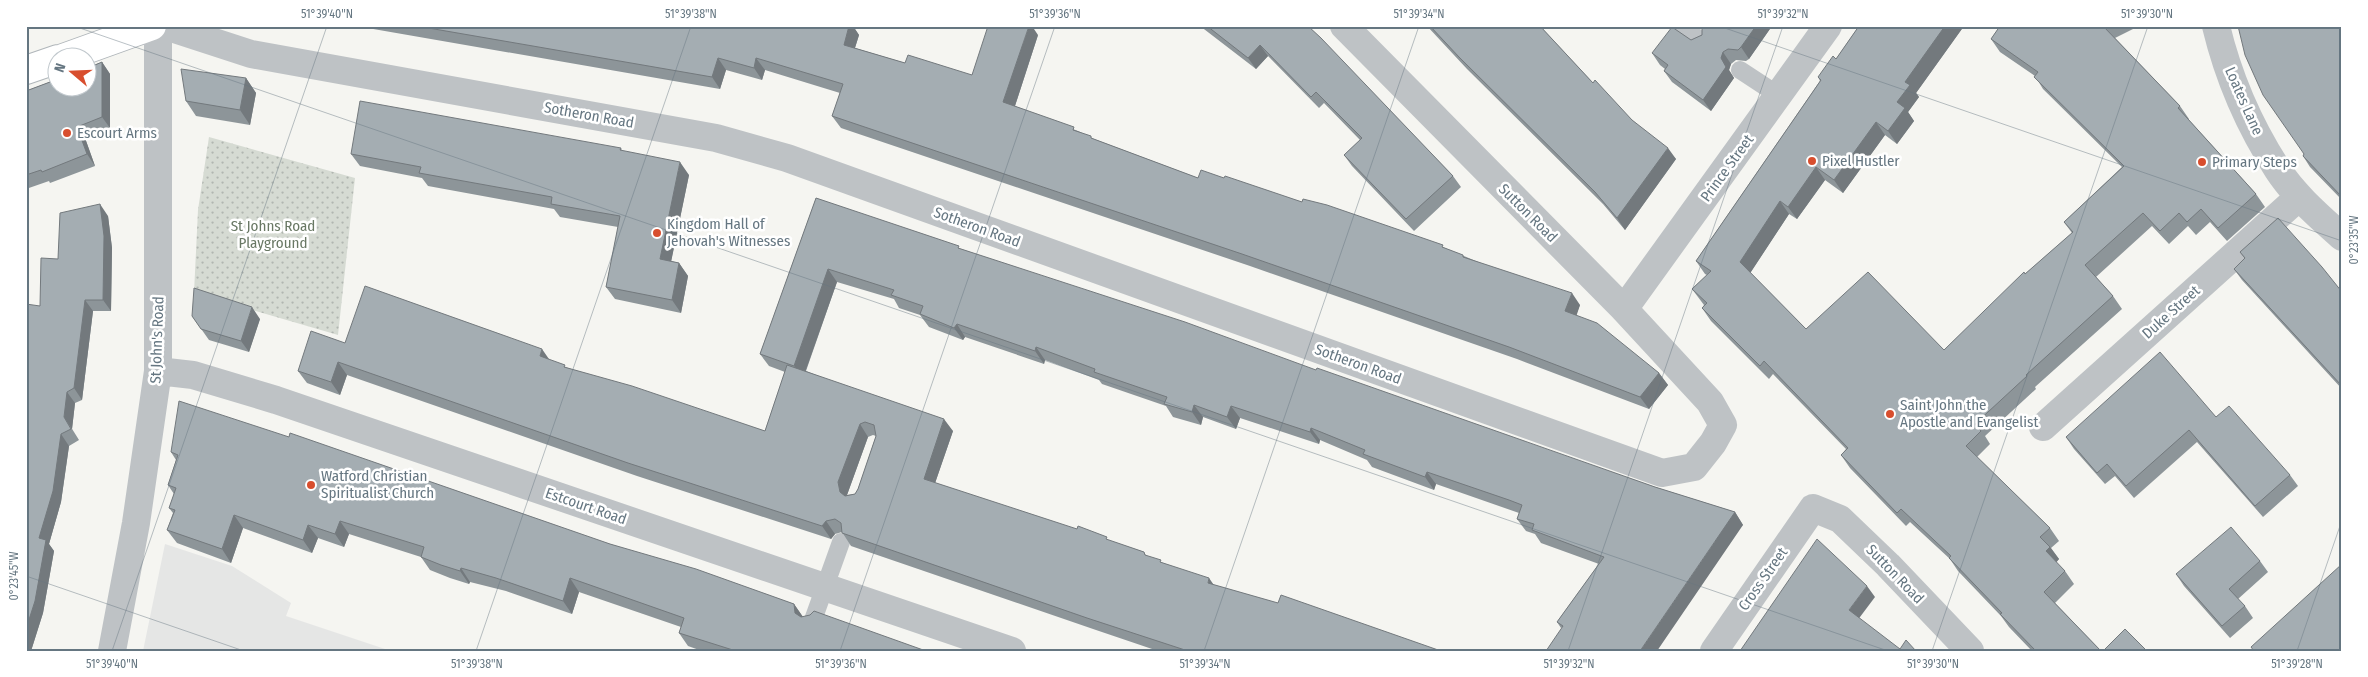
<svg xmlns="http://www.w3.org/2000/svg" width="2368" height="677" font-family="'Fira Sans Condensed',sans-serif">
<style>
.built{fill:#e5e6e5}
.green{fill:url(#green-dots)}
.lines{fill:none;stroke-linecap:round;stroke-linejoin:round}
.secondary-casing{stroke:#b0b6ba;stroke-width:30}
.lane{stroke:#bec2c5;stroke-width:18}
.street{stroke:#bec2c5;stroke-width:28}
.secondary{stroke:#fff;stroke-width:28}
.wall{fill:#8d9599;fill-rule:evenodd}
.shaded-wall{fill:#73797d}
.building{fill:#a4adb2;stroke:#73797d;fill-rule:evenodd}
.ticks{fill:none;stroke:#657681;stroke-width:1;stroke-opacity:0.45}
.poi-dot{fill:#d84e2e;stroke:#fff;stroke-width:2}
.labels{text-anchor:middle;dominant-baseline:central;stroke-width:5;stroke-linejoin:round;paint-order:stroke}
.street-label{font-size:15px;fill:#657681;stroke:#fff}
.poi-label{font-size:15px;fill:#657681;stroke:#fff;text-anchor:start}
.park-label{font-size:15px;fill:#697864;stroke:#fff}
.neatline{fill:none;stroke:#657681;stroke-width:2}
.ticks-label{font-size:12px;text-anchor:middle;fill:#657681}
</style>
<defs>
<pattern id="green-dots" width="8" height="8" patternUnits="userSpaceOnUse" patternTransform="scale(1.25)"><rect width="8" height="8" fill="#d6dbd3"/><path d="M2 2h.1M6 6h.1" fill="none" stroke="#b1b6b1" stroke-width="1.8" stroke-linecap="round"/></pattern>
</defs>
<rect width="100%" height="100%" fill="#f5f5f1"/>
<path class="built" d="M165,544L232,566L291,603L286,616L391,651H143Z"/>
<path class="green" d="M209,137L355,178L338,335L194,293L198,210Z"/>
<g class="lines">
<defs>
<path id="secondary" d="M63,58L152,26
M26,70L58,59"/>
</defs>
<use href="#secondary" class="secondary-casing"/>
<path class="lane" d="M1681,26L1701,41
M1740,70L1778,95
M813,620L841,542"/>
<path class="street" d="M165,26L251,54L716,138L787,158L1662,473L1694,467L1713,443L1723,425L1710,402L1624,309L1344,26
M2216,26C2228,76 2250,127 2278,170C2295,196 2320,217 2342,237
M1624,309L1828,26
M158,371L193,375L276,400L1012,651
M2043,427L2299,197
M112,651L136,523L158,371V26
M1714,651L1813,508L1840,519L1888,565L1970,651"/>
<use href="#secondary" class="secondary"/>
</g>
<path class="wall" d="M356,26H853L859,35L855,48L905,63L972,75L1038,35L1015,106L1078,131L1094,139L1198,178H1224L1302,202L1445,248L1580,305L1576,315L1659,373L1668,385L1649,409L1517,359L1250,266L841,128L832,116L840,93L765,70L762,80L726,70L720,89Z
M1200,26H1308L1453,176L1461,187L1414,231L1352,166L1344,155L1360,140L1324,103L1319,108L1268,56L1256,69Z
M1427,26H1540L1593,83L1632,120L1676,159L1625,230L1603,204L1467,69Z
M1698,26H1772L1749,59L1746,61L1736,60L1731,64L1729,70L1734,78L1711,111L1672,82L1664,71L1665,69L1660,65L1652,53L1691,40L1702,35V29Z
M1859,26H1964L1916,93L1919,97L1908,112L1914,121L1897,144L1885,135L1843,193L1825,180L1797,219L1789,214L1750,273L1806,329L1944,350L2025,274L2072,233L2064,222L2122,167L2043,89L2035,76L2000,52L1991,39L2000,26H2139L2115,38L2180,106L2189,119V120L2256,194L2265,207L2227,241L2210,222L2196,235L2188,226L2169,244L2152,226L2096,277L2113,296L2122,309L2035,387L2036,389L1985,436L1990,444L1977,457L2050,528L2059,541L2051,548L2059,559L2056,562L2065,571L2074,584L2055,603L2101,651H2032L2009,627L2001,616L1958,571L1950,559L1910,522L1906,526L1850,468L1841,455L1846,449L1773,374L1769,379L1711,321L1702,308L1704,305L1692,289L1707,275L1705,274L1696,261L1820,81L1818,77L1836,59Z
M2342,29V200L2310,167L2303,156L2304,154Z
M102,62L110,74V128L85,138L95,166L50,183L49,181L26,189V91Z
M246,78L256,93L250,125L196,116L186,101Z
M621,148L622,151L689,175L671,261L679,263L688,276L681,313L615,299L606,287L618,227L560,217L554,209L428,186L422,178L360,166L351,154Z
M816,198L961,249L1655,487L1735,512L1743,525L1561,628L1557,622L1599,564L1541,543L1535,534L1526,531L1517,519L1519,513L1436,484L1434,490L1372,467L1367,460L1320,440L1319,444L1240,418L1236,429L1203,417L1201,425L1173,417L1166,406L1102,384L1099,380L1045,360L1044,364L965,337L963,340L929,327L920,315L899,308L894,299L837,282L806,371L953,431L935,483L1144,552L1146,556L1163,563L1214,585L1441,651H1158L1096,630L851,546L842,532L835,534L831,539L637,476L347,375L340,395L307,383L298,371L345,343L549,360L568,368L765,431L785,372L769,366L760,354ZM873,435L876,436L858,489L855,494L847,495L868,437Z
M108,216L112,248L111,311H93L82,400L75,403L72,429L79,440L69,446L61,502L49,544L54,551L43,613L31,651H26L40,306L58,259Z
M2240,252L2342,292V389L2242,280L2234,269L2245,259Z
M192,316L260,319L249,352L209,340Z
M2216,417L2290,475L2298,486L2263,517L2197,442L2134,498L2115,476L2105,484L2074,449L2066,437Z
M171,452L610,544L794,604L803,617L926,651H702L688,646L679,633L681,627L579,592L572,614L506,591L470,582L469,584L450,578L430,570L421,557L349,534L344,547L318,538L312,553L243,528L231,563L177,543L167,530L173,513L169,508L174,494L168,485L176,460Z
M2260,561L2268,572L2238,599L2245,606L2253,618L2230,638L2184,586L2176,574Z"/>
<path class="shaded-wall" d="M849,26H853L859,35L852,57L844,45Z
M1029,26H1032L1038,35L1012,115L1003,102Z
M1756,26H1772L1749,59L1741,47Z
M1945,26H1964L1916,93L1919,97L1908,112L1914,121L1897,144L1888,131L1897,102L1905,82Z
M1260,45L1268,56L1256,69L1248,58Z
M1723,52L1731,64L1729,70L1734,78L1711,111L1703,100Z
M718,58L726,70L720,89L712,77Z
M756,58L765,70L762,80L754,68Z
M102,62L110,74V128L102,117Z
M246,78L256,93L250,125L240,110Z
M1876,122L1885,135L1843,193L1834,180Z
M77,127L85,138L95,166L87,154Z
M1668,148L1676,159L1625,230L1617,218Z
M680,162L689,175L669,272L660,259Z
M1816,167L1825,180L1797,219L1788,207Z
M1780,201L1789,214L1749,275L1740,262Z
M100,204L108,216L112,248L111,311L103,300Z
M679,263L688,276L681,313L672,300Z
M828,269L837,282L803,378L794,366Z
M1572,293L1580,305L1574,323L1565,311Z
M85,300L93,311L82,400L74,388Z
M252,307L260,319L249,352L241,341Z
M957,324L965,337L963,340L954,328Z
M1036,347L1045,360L1044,364L1035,351Z
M542,349L551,362L540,356Z
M338,362L347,375L340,395L331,382Z
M1659,373L1668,385L1649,409L1640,397Z
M67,392L75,403L72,429L79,440L64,417Z
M1194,405L1203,417L1201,425L1192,412Z
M1231,406L1240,418L1236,429L1227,417Z
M944,419L953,431L932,492L924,479Z
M860,424L868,437L847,495L849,505L840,492L838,482Z
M1311,428L1320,440L1319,444L1310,432Z
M61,434L69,446L61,502L49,544L54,551L43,613L31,651H26V629L39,538Z
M1427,472L1436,484L1434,490L1425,477Z
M1735,512L1743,525L1657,651H1640Z
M234,515L243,528L231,563L222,549Z
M340,521L349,534L344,547L335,534Z
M826,521L835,534L831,539L822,526Z
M308,525L318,538L312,553L303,540Z
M2050,547L2059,559L2055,564L2046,551Z
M461,568L470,582L469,584L460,571Z
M570,578L579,592L572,614L563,601Z
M1209,578L1218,591L1208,583Z
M1867,586L1875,597L1857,621L1849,610Z
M794,604L803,617L805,626L795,613Z"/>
<path class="building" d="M417,26H849L844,45L905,63L908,55L972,75L988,26H1029L1003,102L1074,127L1073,130L1091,136V138L1198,178L1201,170L1224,178L1225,176L1302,202L1303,199L1327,205L1443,245L1442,247L1463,255V257L1572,293L1565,311L1597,323L1659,373L1640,397L1509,347L1242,254L832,116L843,84L756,58L754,68L718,58L712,77Z
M1207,26H1308L1321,38L1453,176L1406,219L1344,155L1362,138L1316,92L1311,97L1260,45L1248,58Z
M1430,26H1540L1593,83L1595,80L1632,120L1668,148L1617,218L1595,192L1459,57Z
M1702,26H1756L1741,47L1738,50L1728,49L1723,52L1721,58L1726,67L1703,100L1664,71L1668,65L1652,53L1672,27L1691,40L1702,35Z
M1859,26H1945L1905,82L1910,85L1897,102L1905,108L1888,131L1876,122L1834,180L1816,167L1788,207L1780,201L1740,262L1806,329L1868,272L1944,350L2024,272L2025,274L2073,232L2064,222L2124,166L2034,77L2038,72L1991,39L2000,26H2103L2180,106L2178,108L2256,194L2218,228L2201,209L2187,222L2179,213L2160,231L2143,213L2085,265L2113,296L2026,375L2027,376L1975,424L1981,431L1966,446L2050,528L2040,537L2050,547L2046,551L2065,571L2044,592L2101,651H2036L2000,614L2002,613L1949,558L1951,556L1901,509L1897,513L1841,455L1848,448L1764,361L1760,366L1702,308L1707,303L1692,289L1711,271L1696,261L1821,80L1818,77L1833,56L1836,59Z
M2238,26H2337L2342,29V197L2303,156L2304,154L2263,95L2245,55Z
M102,62V117L77,127L87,154L42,172L41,170L26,175V91L58,79V88H88V68Z
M181,69L246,78L240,110L186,101Z
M360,101L621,148L620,150L680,162L660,259L679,263L672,300L606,287L620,216L551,204L552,197L419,173L421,167L351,154Z
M816,198L959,246L958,248L1185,322L1316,370L1317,368L1655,487L1735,512L1640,651H1546L1563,626L1557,622L1604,557L1532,530L1534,524L1517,519L1522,505L1509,500L1427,472L1425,477L1363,454L1365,450L1311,428L1310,432L1231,406L1227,417L1194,405L1192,412L1164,404L1167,397L1094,372L1095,369L1036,347L1035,351L957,324L954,328L920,314L923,306L891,295L894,290L828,269L794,366L760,354Z
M100,204L104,236L103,300H85L74,388L67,392L64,417L71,429L61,434L53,491L39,538L46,540L35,601L26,629V304L40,306L41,258L58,259L60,213Z
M2278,218L2322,267L2342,292V386L2234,269L2245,258L2240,252Z
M365,286L542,349L540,356L565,365L564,367L632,386L765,431L787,365L944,419L924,479L1077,529L1078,526L1107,537L1106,539L1144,552L1145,555L1161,560L1160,562L1209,578L1208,583L1278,603L1281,595L1441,651H1188L1087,618L842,533L841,523L835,519L826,521L822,526L628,463L338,362L331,382L298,371L311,331L345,343ZM865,422L874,425L876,436L858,489L855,494L845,496L840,492L838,482L860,424Z
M194,288L252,307L241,341L201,329L192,316Z
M2160,352L2216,417L2229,406L2290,475L2255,506L2189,430L2126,486L2107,464L2097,473L2066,437Z
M179,401L289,437L290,433L610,544L696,569L794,604L795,613L801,617L810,615L814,611L926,651H736L679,633L684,618L570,578L563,601L496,578L461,568L460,571L441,565L421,557L424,547L340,521L335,534L308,525L303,540L234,515L222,549L167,530L175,510L169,508L176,488L168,485L178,455L171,452Z
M2231,527L2260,561L2229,589L2245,606L2222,626L2176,574Z
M1817,539L1867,586L1849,610L1900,649L1906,640L1916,651H1740Z
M2342,564V651H2254L2251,647Z
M2125,629L2147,651H2103Z"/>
<path class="ticks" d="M74,26L1888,651M1719,26L2342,241M26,576L244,651M112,651L327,26M476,651L691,26M840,651L1055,26M1204,651L1419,26M1568,651L1783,26M1932,651L2148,26M2297,651L2342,520"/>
<g class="poi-dot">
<circle cx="67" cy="133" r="5"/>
<circle cx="1812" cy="161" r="5"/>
<circle cx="2202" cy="162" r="5"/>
<circle cx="657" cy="233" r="5"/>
<circle cx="1890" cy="414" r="5"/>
<circle cx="311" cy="485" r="5"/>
</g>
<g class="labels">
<g class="street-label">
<text transform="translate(2244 101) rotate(66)">Loates Lane</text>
<text transform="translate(589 115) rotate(10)">Sotheron Road</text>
<text transform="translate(1727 168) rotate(-54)">Prince Street</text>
<text transform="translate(1528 213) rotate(45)">Sutton Road</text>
<text transform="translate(977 227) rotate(20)">Sotheron Road</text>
<text transform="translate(2171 312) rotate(-42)">Duke Street</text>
<text transform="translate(157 340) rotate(-88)">St John's Road</text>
<text transform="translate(1358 364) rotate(20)">Sotheron Road</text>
<text transform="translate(586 506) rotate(19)">Estcourt Road</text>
<text transform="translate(1895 574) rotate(46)">Sutton Road</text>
<text transform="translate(1763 579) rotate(-55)">Cross Street</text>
</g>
<g class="poi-label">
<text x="77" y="133">Escourt Arms</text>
<text x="1822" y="161">Pixel Hustler</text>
<text x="2212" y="162">Primary Steps</text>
<text x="667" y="224">Kingdom Hall of<tspan x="667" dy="17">Jehovah's Witnesses</tspan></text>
<text x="1900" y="405">Saint John the<tspan x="1900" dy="17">Apostle and Evangelist</tspan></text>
<text x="321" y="476">Watford Christian<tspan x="321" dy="17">Spiritualist Church</tspan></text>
</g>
<g class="park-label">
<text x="273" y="226">St Johns Road<tspan x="273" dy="17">Playground</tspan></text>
</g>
</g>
<rect width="2368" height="677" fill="none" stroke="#ffffff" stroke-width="55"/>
<g transform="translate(72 72) rotate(289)"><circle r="24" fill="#ffffff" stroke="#c1c8cd"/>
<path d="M0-4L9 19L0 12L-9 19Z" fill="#d84e2e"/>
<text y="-8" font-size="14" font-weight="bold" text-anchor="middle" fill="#657681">N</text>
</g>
<rect x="28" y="28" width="2312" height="622" class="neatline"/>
<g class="ticks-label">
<text x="327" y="18">51°39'40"N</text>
<text x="691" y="18">51°39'38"N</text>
<text x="1055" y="18">51°39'36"N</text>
<text x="1419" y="18">51°39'34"N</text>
<text x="1783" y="18">51°39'32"N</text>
<text x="2147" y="18">51°39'30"N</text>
<text transform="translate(2354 240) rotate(-90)" y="4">0°23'35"W</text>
<text transform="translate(14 576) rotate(-90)" y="4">0°23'45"W</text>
<text x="112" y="668">51°39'40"N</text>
<text x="477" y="668">51°39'38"N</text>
<text x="841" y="668">51°39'36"N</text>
<text x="1205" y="668">51°39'34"N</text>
<text x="1569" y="668">51°39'32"N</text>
<text x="1933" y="668">51°39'30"N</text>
<text x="2297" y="668">51°39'28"N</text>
</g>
</svg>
